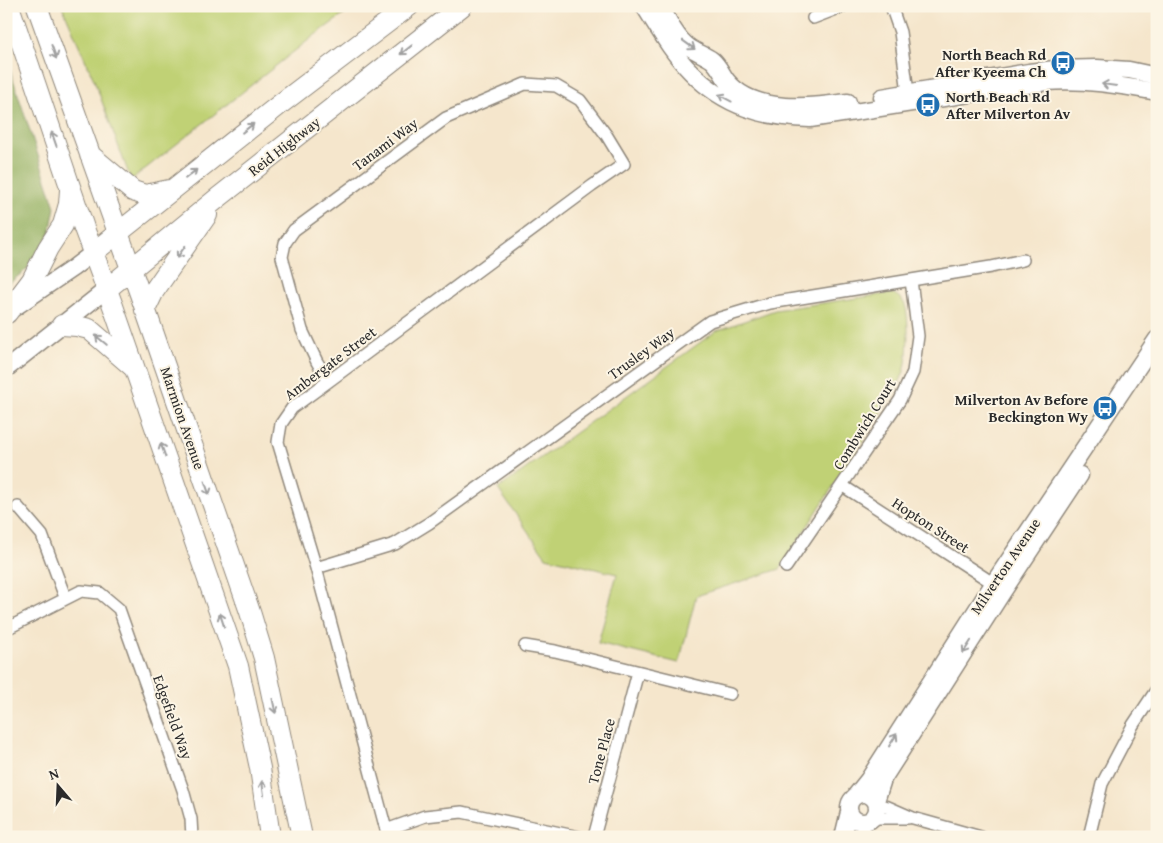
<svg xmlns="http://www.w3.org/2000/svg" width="1163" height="843" font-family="'Gentium Book Plus',serif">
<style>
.green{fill:#c0d174;stroke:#767e50}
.forest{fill:#98b366;stroke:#626f48}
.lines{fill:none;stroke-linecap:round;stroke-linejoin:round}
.street-casing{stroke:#90887c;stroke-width:14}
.secondary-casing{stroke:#90887c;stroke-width:19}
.highway-casing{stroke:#90887c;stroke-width:22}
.street{stroke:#fff;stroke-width:11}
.secondary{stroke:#fff;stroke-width:16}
.highway{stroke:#fff;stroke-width:20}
.oneway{stroke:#a0a0a0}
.labels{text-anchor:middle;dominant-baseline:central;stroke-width:4;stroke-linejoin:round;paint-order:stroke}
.poi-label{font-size:15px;font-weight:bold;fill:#2b2b2b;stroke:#fcf5e5;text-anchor:end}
.street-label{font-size:15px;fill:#2b2b2b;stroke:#fcf5e5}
</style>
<rect width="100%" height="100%" fill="#fcf5e5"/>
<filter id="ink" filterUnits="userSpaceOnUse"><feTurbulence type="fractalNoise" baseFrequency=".02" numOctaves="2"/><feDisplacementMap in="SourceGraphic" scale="10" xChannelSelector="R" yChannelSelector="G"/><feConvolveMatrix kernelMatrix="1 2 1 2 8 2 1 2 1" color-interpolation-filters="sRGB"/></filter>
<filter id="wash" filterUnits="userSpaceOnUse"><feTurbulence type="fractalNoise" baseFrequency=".0096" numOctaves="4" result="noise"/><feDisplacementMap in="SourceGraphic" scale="20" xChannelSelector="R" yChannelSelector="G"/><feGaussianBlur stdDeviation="1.12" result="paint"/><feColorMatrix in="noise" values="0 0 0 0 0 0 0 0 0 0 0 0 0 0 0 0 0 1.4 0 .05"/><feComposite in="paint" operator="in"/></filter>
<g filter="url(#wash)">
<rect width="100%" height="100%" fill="#f5e6cc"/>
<path class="green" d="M62,6H356L315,35L131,180L94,80Z
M892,293C897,295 901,298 904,303C910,314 908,355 905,368C903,376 899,383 895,390L780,569L696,596L679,663L598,643L617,574L546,557L498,489L716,331L775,310Z"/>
<path class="forest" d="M6,58L55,207L50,233L28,268L6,286Z"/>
</g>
<g filter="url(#ink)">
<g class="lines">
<defs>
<path id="street" d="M891,6L900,32L909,100
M813,18L844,6
M329,381L317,362L302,330L282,257L285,243L294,230L446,118L525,84L556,86L580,100L607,136L624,164L592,186L329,381L292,408L281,424L278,442L316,568L388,837
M843,486L999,587
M18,507L42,535L65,597
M786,567L900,400L913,372L918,336L911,280
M316,568L395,544L429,523L710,321L770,303L991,267L1023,260
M6,629L81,591L100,593L119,609L183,790L191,819L192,837
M525,646L555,651L730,694
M877,805L888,807L913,818L981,837
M873,818H908
M386,830L425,816L462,812L579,837
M594,837L638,672
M1089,837L1102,784L1133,725L1157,689"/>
<path id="secondary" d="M644,6C658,28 672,53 691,72C724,106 764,118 810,119L1046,82C1083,79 1120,85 1157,92
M661,6C668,20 676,38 689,47C696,52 705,55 712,60C720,67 722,75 728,82C755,114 812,107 848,102
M882,97L1029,72L1055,69L1097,68L1129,70L1157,76
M14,308L73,268L94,252
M6,369L107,289
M849 808a14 14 0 1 1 28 0a14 14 0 1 1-28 0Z
M856,795L868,780L993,584L1157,339
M876,801L883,779L1004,590L1080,475
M843,837L849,812
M860,837L865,822"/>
<path id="highway" d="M9,6L85,231L113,306L238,666L260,768L270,837
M37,6L140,294L250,612L264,658L302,837
M90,155L133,191L145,195L169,190
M94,252L283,102L409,6
M107,289L219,197L462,6
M145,310L154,291L207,215
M7,313L32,280L48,248L63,225L69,204L70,190
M62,325L77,326L89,329L133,367"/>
</defs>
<use href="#street" class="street-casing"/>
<use href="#secondary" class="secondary-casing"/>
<use href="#highway" class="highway-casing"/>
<use href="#street" class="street"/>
<use href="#secondary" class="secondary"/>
<use href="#highway" class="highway"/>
</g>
<defs><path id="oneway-shaft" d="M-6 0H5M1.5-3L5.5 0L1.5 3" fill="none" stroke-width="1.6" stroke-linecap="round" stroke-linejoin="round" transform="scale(1.25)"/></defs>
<g class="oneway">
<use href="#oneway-shaft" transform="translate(689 45) rotate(36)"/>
<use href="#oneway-shaft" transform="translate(406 50) rotate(142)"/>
<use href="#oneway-shaft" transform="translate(54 52) rotate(70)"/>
<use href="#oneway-shaft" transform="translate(1109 85) rotate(-172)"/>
<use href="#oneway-shaft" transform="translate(725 98) rotate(-152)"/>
<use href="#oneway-shaft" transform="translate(248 128) rotate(-38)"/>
<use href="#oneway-shaft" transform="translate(54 139) rotate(-109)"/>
<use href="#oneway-shaft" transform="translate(191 174) rotate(-38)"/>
<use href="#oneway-shaft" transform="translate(181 252) rotate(125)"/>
<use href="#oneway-shaft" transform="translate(101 340) rotate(-140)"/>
<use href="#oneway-shaft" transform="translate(163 450) rotate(-110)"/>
<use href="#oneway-shaft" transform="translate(207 488) rotate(71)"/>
<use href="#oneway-shaft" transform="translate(222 620) rotate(-108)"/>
<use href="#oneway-shaft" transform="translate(967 647) rotate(123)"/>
<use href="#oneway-shaft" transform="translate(274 706) rotate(78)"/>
<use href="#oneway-shaft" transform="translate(893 740) rotate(-58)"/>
<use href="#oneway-shaft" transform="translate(263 788) rotate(-98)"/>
</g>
</g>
<defs>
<symbol id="bus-disc" viewBox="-11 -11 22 22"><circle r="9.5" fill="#1f6fb2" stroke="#fcf5e5"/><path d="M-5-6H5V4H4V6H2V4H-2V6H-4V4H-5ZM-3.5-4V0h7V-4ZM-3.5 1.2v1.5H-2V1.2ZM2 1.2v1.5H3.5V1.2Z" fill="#fff"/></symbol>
</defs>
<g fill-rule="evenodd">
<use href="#bus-disc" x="1049" y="49" width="28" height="28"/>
<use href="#bus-disc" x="914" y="91" width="28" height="28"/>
<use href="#bus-disc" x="1091" y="394" width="28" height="28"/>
</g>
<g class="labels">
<g class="poi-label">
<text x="1046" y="54">North Beach Rd<tspan x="1046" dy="17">After Kyeema Ch</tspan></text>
<text x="946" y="96" text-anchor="start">North Beach Rd<tspan x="946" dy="17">After Milverton Av</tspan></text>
<text x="1088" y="399">Milverton Av Before<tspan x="1088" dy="17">Beckington Wy</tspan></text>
</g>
<g class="street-label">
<text transform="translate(385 144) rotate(-37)">Tanami Way</text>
<text transform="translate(284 146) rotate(-38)">Reid Highway</text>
<text transform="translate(641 353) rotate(-36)">Trusley Way</text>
<text transform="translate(330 363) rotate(-37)">Ambergate Street</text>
<text transform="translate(183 418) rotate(71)">Marmion Avenue</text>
<text transform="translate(864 424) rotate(-58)">Combwich Court</text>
<text transform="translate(931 525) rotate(33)">Hopton Street</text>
<text transform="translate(1005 566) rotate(-56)">Milverton Avenue</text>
<text transform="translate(173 717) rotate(70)">Edgefield Way</text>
<text transform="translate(601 751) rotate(-75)">Tone Place</text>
</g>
</g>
<rect width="1163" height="843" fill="none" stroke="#fcf5e5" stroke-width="25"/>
<g transform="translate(58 786) rotate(341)" stroke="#fcf5e5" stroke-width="4" paint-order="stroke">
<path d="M0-4L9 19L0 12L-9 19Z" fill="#2b2b2b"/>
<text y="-8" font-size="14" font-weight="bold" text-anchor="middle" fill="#2b2b2b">N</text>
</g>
</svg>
